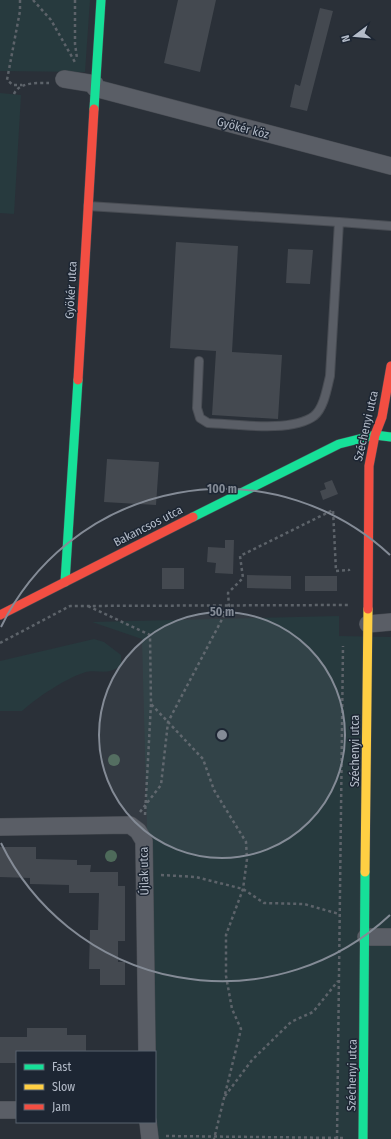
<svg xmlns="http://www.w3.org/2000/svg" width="391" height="1139" font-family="'Fira Sans Condensed',sans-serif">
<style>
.green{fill:#273a3e}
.building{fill:#444950}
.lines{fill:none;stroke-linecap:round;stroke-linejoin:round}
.lane-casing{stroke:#484c53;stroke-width:10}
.street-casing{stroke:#484c53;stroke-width:18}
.fast-casing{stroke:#484c53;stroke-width:10}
.slow-casing{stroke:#484c53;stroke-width:10}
.jam-casing{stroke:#484c53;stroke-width:10}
.path{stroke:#5d636a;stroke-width:2.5;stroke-dasharray:3 3;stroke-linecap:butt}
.lane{stroke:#5a5e66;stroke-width:8}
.street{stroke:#5a5e66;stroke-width:17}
.fast{stroke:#16e098;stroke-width:9}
.slow{stroke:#ffcf43;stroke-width:9}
.jam{stroke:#f24e42;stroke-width:9}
.tree{fill:#4e6a5a}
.ring{fill:none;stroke:#848b96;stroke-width:2}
.labels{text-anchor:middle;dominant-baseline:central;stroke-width:3;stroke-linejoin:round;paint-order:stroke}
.street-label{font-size:12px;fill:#b4bcc9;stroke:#1d2633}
.centre{fill:#848b96;stroke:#1d2633;stroke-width:2}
.ring-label{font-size:12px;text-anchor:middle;font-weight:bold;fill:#848b96;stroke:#1d2633;stroke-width:3;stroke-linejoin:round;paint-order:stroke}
</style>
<rect width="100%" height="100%" fill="#2a3038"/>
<path class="green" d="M0,0H90L85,72L0,71Z
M0,93L21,95L14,214L0,213Z
M339,616V636L391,637V1139H156L155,1052H153L142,639L92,622Z
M94,639L104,642L121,655V665C107,677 97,668 83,673C65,679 36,698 22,711H0V661Z"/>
<path class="building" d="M178,0H216L200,72L164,63Z
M320,8L333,11L307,111L290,107L295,84L300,86Z
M176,242L238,246L232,352L282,355L278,419L212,415L216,351L170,348Z
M288,249L313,250L310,284L286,283Z
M107,459L159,462L156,505L104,502Z
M332,480L338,494L323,500L320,491L326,489L324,483Z
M225,540H234L233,574L215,573L216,563L207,562L208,547L225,548Z
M162,568H184V589H162Z
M247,575L291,576V589L247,588Z
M305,576H337V591H305Z
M0,847H36V859L77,860V865H91L90,872H118V886H125V941H118V962H125V985H100V969H89L90,930H98L99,893H69V885L30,884V878L0,877Z
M27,1028H67V1035H86V1052H17V1063H0V1037H27Z"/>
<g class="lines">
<defs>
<path id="lane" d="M88,206L339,222
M199,361L197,408L200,418L208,423C236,424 291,433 314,416C324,408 327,388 330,376L339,222L391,226"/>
<path id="street" d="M64,79L95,84
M95,88L391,166
M368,624L391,622
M0,827L130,825L138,831L144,841L147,1052
M366,937H391
M0,1110H17
M148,1122L150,1139"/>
<path id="fast" d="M94,109L101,0
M193,517L339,444L375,435L391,437
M65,582L78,380
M363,1139L365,872"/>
<path id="slow" d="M365,872L368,609"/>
<path id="jam" d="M78,380L94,109
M368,609L369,466L375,435L382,417L391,366
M0,615L193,517"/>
</defs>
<use href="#lane" class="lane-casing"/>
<use href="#street" class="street-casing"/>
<use href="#fast" class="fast-casing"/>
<use href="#slow" class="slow-casing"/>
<use href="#jam" class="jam-casing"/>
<path class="path" d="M20,0V11L7,80L13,85H22
M33,0L51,20L76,64
M75,0V44L77,58
M14,94C19,82 37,83 49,83
M88,606L150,635L151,704L203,759L214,790L246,842L247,859L243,889L226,935V976L232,1009L241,1029L214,1139
M0,643L70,606L349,605
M140,812L161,785L168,722L229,606L228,593L243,578L240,556L333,510L336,571L349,570V571
M145,815L151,704
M161,875L196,877L243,889L264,903L304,904L339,914
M225,1096L252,1060L291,1022L313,1012L338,981
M166,1136L345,1138
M337,1139L343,646"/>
<use href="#lane" class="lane"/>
<use href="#street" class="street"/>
<use href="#fast" class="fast"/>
<use href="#slow" class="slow"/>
<use href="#jam" class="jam"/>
</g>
<g class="tree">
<circle cx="114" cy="760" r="6"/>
<circle cx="111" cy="856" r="6"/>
</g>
<circle cx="222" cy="735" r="123" fill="#848b96" fill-opacity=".12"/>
<g class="ring">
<circle cx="222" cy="735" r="123"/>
<path d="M390 915A246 246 0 0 1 1 843M1 627A246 246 0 0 1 390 555"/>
</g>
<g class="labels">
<g class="street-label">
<text transform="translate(243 128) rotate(15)">Gyökér köz</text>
<text transform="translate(71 290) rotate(-87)">Gyökér utca</text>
<text transform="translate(366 426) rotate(-77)">Széchenyi utca</text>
<text transform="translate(148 526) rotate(-27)">Bakancsos utca</text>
<text transform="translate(355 751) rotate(-90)">Széchenyi utca</text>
<text transform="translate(144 871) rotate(-91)">Újlak utca</text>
<text transform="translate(352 1075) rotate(-89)">Széchenyi utca</text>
</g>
</g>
<circle cx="222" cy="735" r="6" class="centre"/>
<g class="ring-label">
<text x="222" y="493">100 m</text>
<text x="222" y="616">50 m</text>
</g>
<rect x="16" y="1051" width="140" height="72" fill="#1d2633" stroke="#59626f"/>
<rect x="24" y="1064" width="20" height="6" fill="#16e098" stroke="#59626f"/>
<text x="52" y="1071" font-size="12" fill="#b4bcc9">Fast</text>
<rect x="24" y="1084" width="20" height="6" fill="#ffcf43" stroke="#59626f"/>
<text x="52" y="1091" font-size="12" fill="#b4bcc9">Slow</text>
<rect x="24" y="1104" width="20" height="6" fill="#f24e42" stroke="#59626f"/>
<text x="52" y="1111" font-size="12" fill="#b4bcc9">Jam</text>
<g transform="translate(355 36) rotate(254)" stroke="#1d2633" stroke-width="3" paint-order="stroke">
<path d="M0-3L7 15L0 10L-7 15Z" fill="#b4bcc9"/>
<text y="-6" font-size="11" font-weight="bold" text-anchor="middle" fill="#b4bcc9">N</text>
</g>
</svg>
